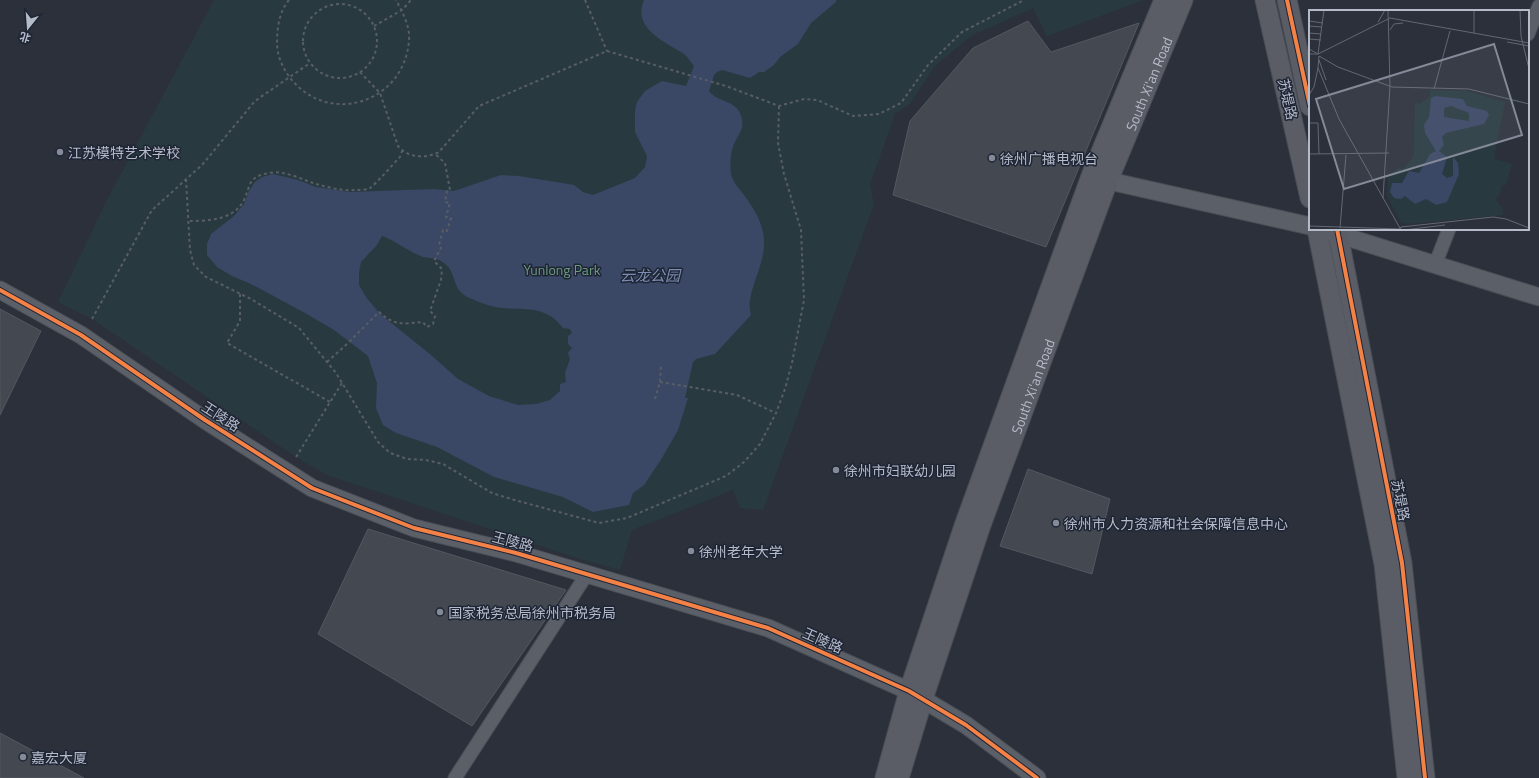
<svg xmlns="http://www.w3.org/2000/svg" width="1539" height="778" font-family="'Titillium Web','Noto Sans SC',sans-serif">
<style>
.green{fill:#283a40}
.water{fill:#3a4765;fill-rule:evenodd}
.building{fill:#444850;stroke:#535861}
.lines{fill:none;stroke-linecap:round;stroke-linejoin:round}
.minor-casing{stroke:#494d54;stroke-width:15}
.tertiary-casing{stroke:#494d54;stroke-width:19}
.secondary-casing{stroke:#494d54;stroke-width:21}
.path{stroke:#595d64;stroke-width:2;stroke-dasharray:3 3;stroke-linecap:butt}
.minor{stroke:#5b5f68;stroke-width:13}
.tertiary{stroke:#5b5f68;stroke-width:17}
.secondary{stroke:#5a5d66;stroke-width:19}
.cycleway-casing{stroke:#1e2535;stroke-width:6}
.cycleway{stroke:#f48246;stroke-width:4}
.poi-dot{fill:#858a98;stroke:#1e2535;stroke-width:1.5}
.labels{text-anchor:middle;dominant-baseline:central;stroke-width:3;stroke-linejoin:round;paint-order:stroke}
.street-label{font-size:14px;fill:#b6bbca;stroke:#1e2535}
.poi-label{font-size:14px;fill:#b6bbca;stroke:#1e2535;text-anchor:start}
.park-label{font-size:14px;fill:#6d9b7d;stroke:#1e2535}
.water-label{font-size:15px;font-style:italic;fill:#7d8eb2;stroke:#1e2535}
.inset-road{fill:none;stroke:#636874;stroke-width:1}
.view{fill:#858a98;fill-opacity:0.15;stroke:#858a98;stroke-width:2}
.inset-edge{fill:none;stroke:#b6bbca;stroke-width:2}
</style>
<rect width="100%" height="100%" fill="#2b303a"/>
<path class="green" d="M214,0H1143L1047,36L1033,8L971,36L935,66L910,104L895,114L870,185L874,204L763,510L740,508L733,490L632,530L620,570L580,559L327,475L296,457L92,319L58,302L107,200Z"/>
<path class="water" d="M644,0H836V2L811,23L798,44L780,57L774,65L764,72H759L750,78L722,70L717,72L714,75L709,91C717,102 734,100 740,113C747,130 737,134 733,147C730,156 730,165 731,174C733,183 739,188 744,195C754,208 765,226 764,244C764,263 753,281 750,300C749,305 750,310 751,315L715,354L696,359L693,362L685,398H688L678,430L662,458L644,485L633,493L629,505L593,512L563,497L494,477L437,447L396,433L383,425L376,408L377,383L368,356L334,330L305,313L251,284L232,276L217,267L207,255V244L211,234L234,216L244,204L249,191L255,182L262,177L273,174L298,180L316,187L350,192L434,189L454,191L501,175L519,176L574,185L583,192L593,195L635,178L645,167L647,156L635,132V111L637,102L645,91L662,81L686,86L694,66C691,63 688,57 684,54C665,42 632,29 644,0ZM382,236C396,241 409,252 423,257C429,258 436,258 441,261C460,272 448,290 472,299C481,303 492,307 502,308C526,310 546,305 563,328L570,329L572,333L568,336V344L572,348L568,353L570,359L565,373L566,382L560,384V391L550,400L536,404L518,405L489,396L458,379L431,355L379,313L366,297L359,285V272L361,262L377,245Z"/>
<path class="building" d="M1028,21L1051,52L1139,23L1046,247L893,195L910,121L973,48Z
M0,309L41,331L0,415Z
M1028,469L1110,499L1092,574L1000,546Z
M368,529L566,590L472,726L318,634Z
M0,733L84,778H0Z"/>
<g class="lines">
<defs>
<path id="minor" d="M1528,34L1539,6
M1435,265L1449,229
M455,778L587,574"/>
<path id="tertiary" d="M1096,178L1310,226
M1321,229L1539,297
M0,290L81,335L205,420L312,488L414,528L516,553L768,628L909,691L966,725L1037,778"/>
<g id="secondary">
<path d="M1265,0L1310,198"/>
<path d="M1287,0L1310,106"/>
<path d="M1317,229L1384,564L1407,778"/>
<path d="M1337,229L1402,563L1425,778"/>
<path d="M885,778L909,691L964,526L1091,176L1164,0"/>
<path id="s1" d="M899,778L923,699L981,525L1108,181L1183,0"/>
</g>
</defs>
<use href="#minor" class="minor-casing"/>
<use href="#tertiary" class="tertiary-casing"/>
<use href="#secondary" class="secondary-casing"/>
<path class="path" d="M289,0C279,12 277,28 277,43C277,56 283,69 291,79C330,127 405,102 409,40C410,26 403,13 396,0
M585,0L607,51
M303 41a37 37 0 1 1 74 0a37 37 0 1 1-74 0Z
M374,26L402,10L411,0
M360,72L380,93L398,146C408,158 425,159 439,152L479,106L607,51L726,86L779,106L804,99L817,100L853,116L879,114L901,103L928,65L962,32L1024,0
M186,179L190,250L194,265L206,277L251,299L299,328L336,373L378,442L390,453L407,459L426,460L443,464L492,493L511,499L599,523L627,518L726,476L744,462L760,444L776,413L785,389L792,363L804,300L801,230L784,174L778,143L779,106
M190,221C208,221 234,220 244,200C251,184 248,177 269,173C283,170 299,178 313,183C326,187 341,191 355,190C360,190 366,190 370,188C379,181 391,166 400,157L402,151
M240,294V321L227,343L330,402
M92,319L152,210L202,165L255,101L310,63
M327,362L348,343L379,312C395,326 402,324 423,322L427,327L433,324L435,316L430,311L441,280L442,269L434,261L441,248L439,245L443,230L447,231L451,218L446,217L450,203L445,202L447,191L450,190L445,163L435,154
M660,382L737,395L776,413
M655,399L660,382L661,364
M296,457L342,383"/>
<use href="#minor" class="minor"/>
<use href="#tertiary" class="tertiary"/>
<use href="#secondary" class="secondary"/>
<defs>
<path id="cycleway" d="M1287,0L1310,106
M1337,229L1402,563L1425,778
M0,290L81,335L205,420L312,488L414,528L516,553L768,628L909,691L966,725L1037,778"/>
</defs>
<use href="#cycleway" class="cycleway-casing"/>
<use href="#cycleway" class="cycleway"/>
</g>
<g class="poi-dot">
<circle cx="60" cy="152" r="4"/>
<circle cx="992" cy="158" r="4"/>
<circle cx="836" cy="470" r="4"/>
<circle cx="1056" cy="523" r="4"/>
<circle cx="691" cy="551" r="4"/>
<circle cx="440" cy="612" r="4"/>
<circle cx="23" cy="757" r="4"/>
</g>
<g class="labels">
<g class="street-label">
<text stroke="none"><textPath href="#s1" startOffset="738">South Xi'an Road</textPath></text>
<text transform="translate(1288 99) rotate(77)">苏堤路</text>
<text stroke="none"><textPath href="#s1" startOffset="414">South Xi'an Road</textPath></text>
<text transform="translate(221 416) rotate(33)">王陵路</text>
<text transform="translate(1401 500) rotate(79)">苏堤路</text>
<text transform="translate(513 541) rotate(15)">王陵路</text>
<text transform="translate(823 640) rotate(24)">王陵路</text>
</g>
<g class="poi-label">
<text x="68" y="152">江苏模特艺术学校</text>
<text x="1000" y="158">徐州广播电视台</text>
<text x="844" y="470">徐州市妇联幼儿园</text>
<text x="1064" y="523">徐州市人力资源和社会保障信息中心</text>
<text x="699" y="551">徐州老年大学</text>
<text x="448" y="612">国家税务总局徐州市税务局</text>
<text x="31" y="757">嘉宏大厦</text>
</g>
<g class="park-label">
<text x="562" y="269">Yunlong Park</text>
</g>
<g class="water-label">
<text x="650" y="275">云龙公园</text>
</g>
</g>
<g transform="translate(1309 10)">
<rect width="220" height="220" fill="#2b303a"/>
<path d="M121,80L158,81L196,92L185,149L203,154L197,175H193L190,186H188L187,190L195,201L193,205L99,214L92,212L78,186L79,166L90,157L93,160L102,150L105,143L106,92L111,94L121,86Z" fill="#283a40"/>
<path d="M126,86L154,89L158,96L178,101L180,105L175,114L137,123L133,127L135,135L130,141L138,147L133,164L138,168L144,166V147L149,153L150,164L138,192L127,195L117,189L106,194L96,186L92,189L85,188L81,182L83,173H93L100,161L110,163L121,144L127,141L116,123L115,115L120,107L122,88ZM142,96L160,103V111L135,107V98Z" fill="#3a4765" fill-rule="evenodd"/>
<path class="inset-road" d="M211,0L212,26L220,59M0,11L14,13M69,12L76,0M0,16L13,17M81,20L85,14L94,13M0,23L12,24M165,23V0M0,29L12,30M198,32L220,36M0,39L9,44L15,0M0,44H9L81,8L220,33M10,46L29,57L83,77L160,79L220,94M10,46L9,58L30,109L92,220M10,50L17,70M125,79L141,21M0,85L5,77L9,58M0,113H9L10,144M0,144L80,143M74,188L81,76L79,0M0,216L91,219M31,218L37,145M91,219L92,217L184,207L197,209L220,218M95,220L136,215"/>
<path class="view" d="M185,34L213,125L35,179L7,89Z"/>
<rect width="220" height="220" class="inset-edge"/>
</g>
<g transform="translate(28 28) rotate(197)" stroke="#1e2535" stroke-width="3" paint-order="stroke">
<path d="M0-3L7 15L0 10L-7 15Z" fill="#b6bbca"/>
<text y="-6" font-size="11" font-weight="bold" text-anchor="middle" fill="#b6bbca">北</text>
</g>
</svg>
